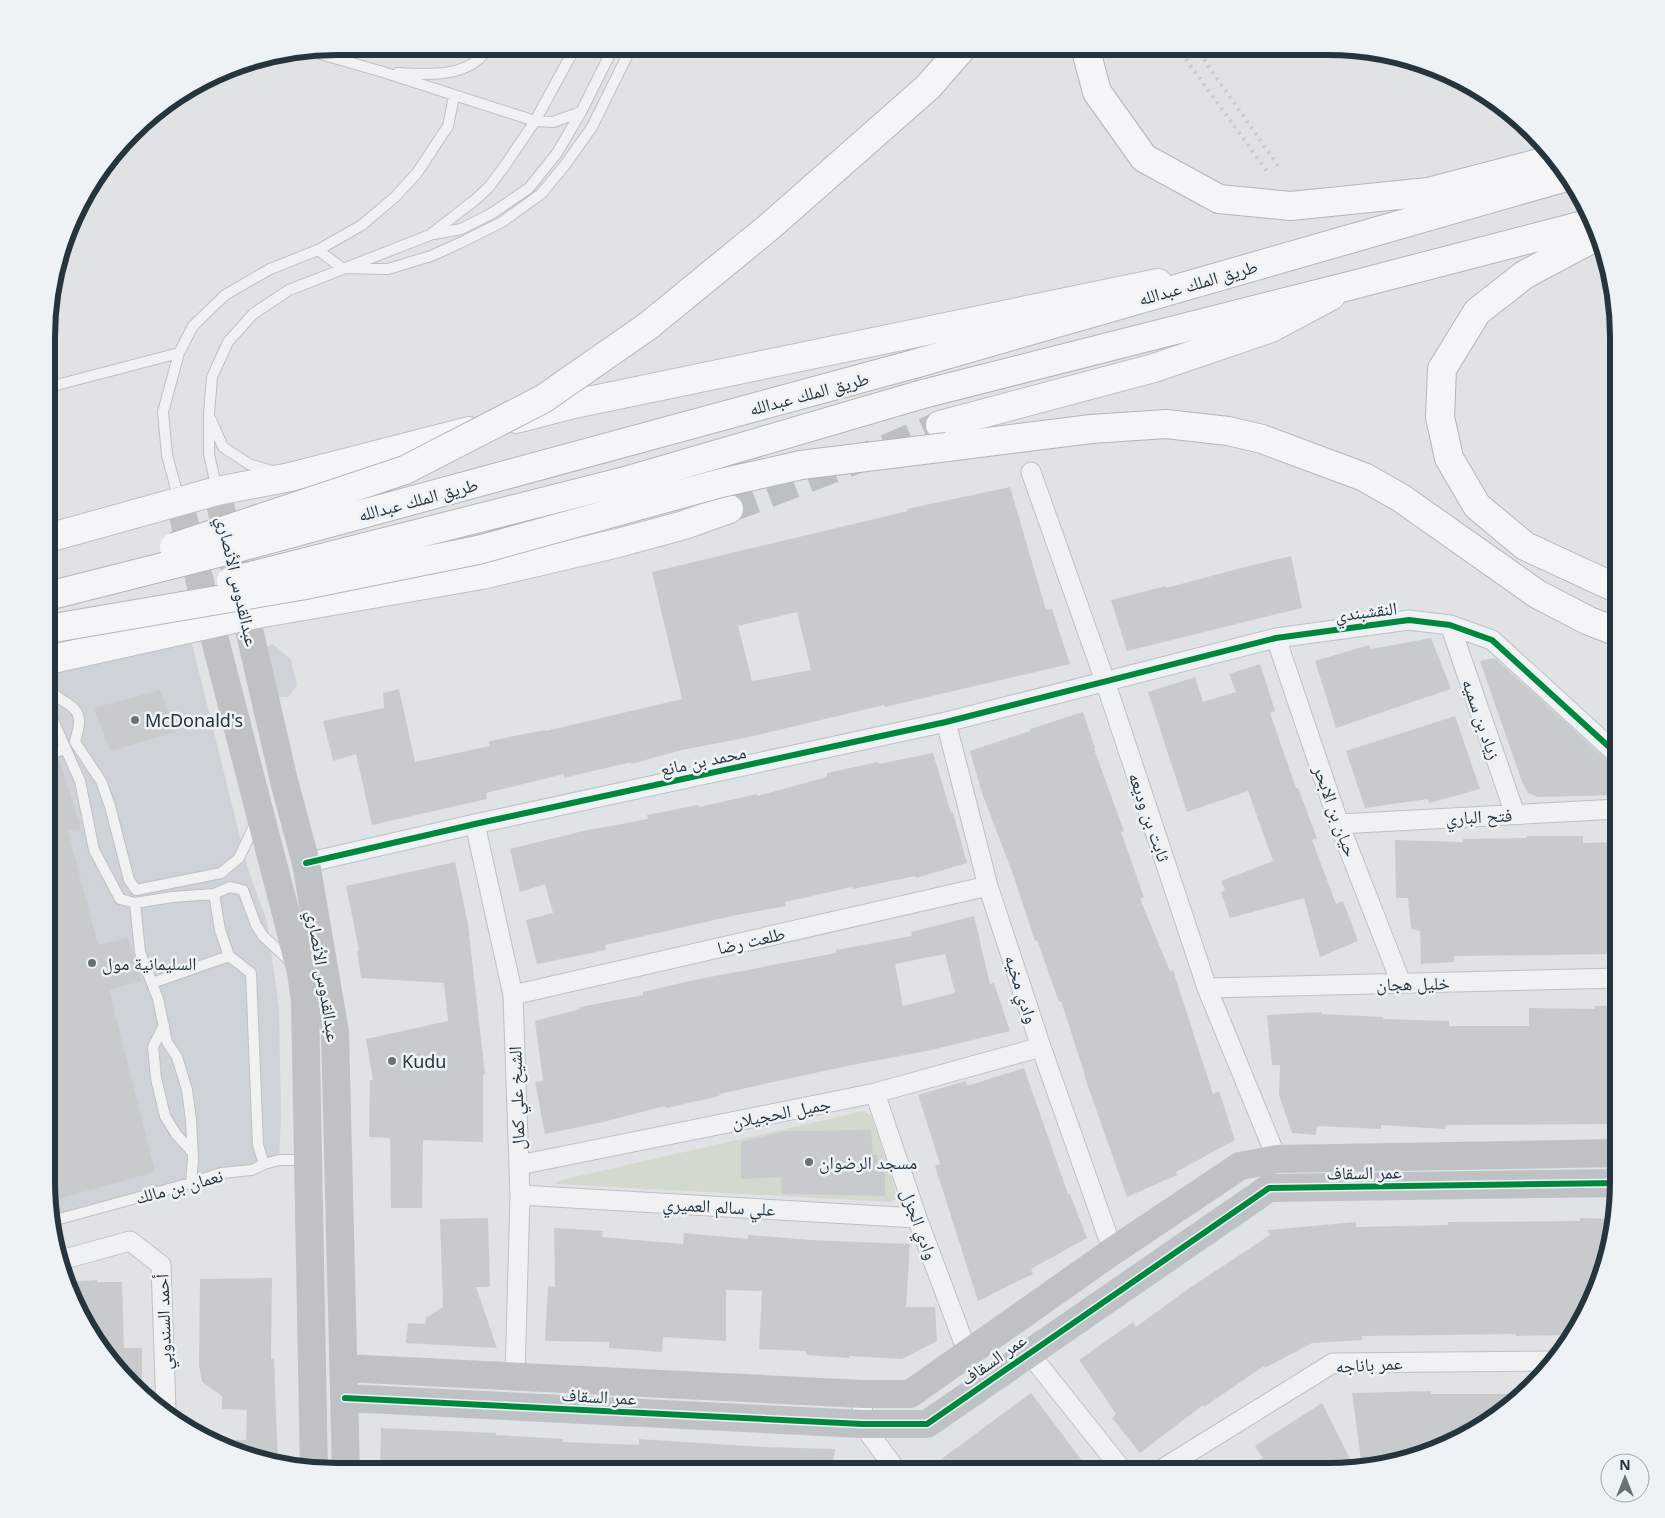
<svg xmlns="http://www.w3.org/2000/svg" width="1665" height="1518" font-family="'Noto Sans','Noto Naskh Arabic',sans-serif">
<style>
.built{fill:#cdd3d9}
.green{fill:#d2dad0}
.building{fill:#c8cbcd;fill-rule:evenodd}
.lines{fill:none;stroke-linecap:round;stroke-linejoin:round}
.primary-tunnel{stroke:#bbc0c4;stroke-width:28;stroke-dasharray:28 14;stroke-linecap:butt}
.lane-casing{stroke:#bec1c3;stroke-width:12}
.street-casing{stroke:#bec1c3;stroke-width:21}
.primary-casing{stroke:#bcc0c3;stroke-width:30}
.highway-casing{stroke:#b2b6ba;stroke-width:30}
.lane{stroke:#eff1f2;stroke-width:10}
.street{stroke:#eff1f2;stroke-width:19}
.secondary{stroke:#bec2c5;stroke-width:28}
.primary{stroke:#f4f5f6;stroke-width:28}
.highway{stroke:#f4f5f6;stroke-width:28}
.rail{stroke:#c8cbcd;stroke-width:4;stroke-dasharray:2.5 5;stroke-linecap:butt}
.highway-bridge-casing{stroke:#b2b6ba;stroke-width:30;stroke-linecap:butt}
.highway-bridge{stroke:#f4f5f6;stroke-width:28}
.cycleway-casing{stroke:#ecf2f5;stroke-width:9}
.cycleway{stroke:#00873e;stroke-width:6}
.poi-dot{fill:#677178;stroke:#ecf2f5;stroke-width:2}
.labels{text-anchor:middle;dominant-baseline:central;stroke-width:5;stroke-linejoin:round;paint-order:stroke}
.street-label{font-size:18px;fill:#26343e;stroke:#ecf2f5}
.poi-label{font-size:18px;fill:#26343e;stroke:#ecf2f5;text-anchor:start}
.rim{fill:none;stroke:#26343e;stroke-width:6}
</style>
<rect width="100%" height="100%" fill="#e0e3e5"/>
<path class="built" d="M185,638L192,644L248,869L267,922L279,1008L281,1117L279,1160L53,1225L47,1200L48,672Z
M273,644L291,660L297,686L288,697H278L264,649Z"/>
<path class="green" d="M864,1111L871,1116L893,1180L897,1198L891,1202L555,1184L561,1180Z"/>
<path class="building" d="M1010,487L1046,610L1052,609L1070,664L885,707L884,705L749,737L682,750L631,764V762L564,778V774L486,793L487,799L372,825L356,754L333,761L323,721L384,708L383,693L399,689L415,762L490,746L489,741L545,730L546,731L682,699L652,572L908,511L907,509ZM797,612L811,670L752,681L738,626Z
M1291,556L1302,608L1127,651L1111,600L1166,586V588L1241,568Z
M1431,638L1451,689L1336,728L1315,661L1369,645L1371,649Z
M1495,658L1617,769L1618,772V795L1538,797L1528,793L1522,782L1480,661Z
M1260,664L1275,711L1270,713L1296,788H1298L1317,838L1312,840L1336,904L1343,901L1358,941L1320,957L1304,898L1230,918L1221,893L1225,890L1221,881L1273,861L1248,791L1187,812L1148,692L1195,677L1203,702L1236,692L1229,674Z
M160,690L176,732L110,751L94,708Z
M1083,712L1095,748L1094,749L1124,831L1121,832L1144,897L1140,899L1170,971L1173,970L1213,1094L1219,1091L1235,1140L1176,1172L1177,1175L1127,1197L1084,1075H1085L1061,1001L1059,1002L1037,940L1035,941L1014,877L982,793L970,751L1030,731V729Z
M1455,716L1480,789L1429,803L1428,799L1365,808L1346,751Z
M51,733L55,745L48,747V734Z
M933,753L951,813L953,812L967,863L916,878L915,876L853,889L852,887L785,902L786,906L732,916L605,945L606,950L537,964L526,920L553,913L545,884L520,892L510,849L583,831L648,819L647,815L698,805L699,807L757,794V796L827,777V773L878,762L879,764Z
M59,758L81,829L68,831L98,945L128,938L142,981L109,990L155,1172L47,1202L48,761Z
M1527,836H1583V843L1618,842L1619,954L1454,956V962L1421,964L1420,931L1411,929L1408,898H1396L1395,840L1463,842V839L1527,838Z
M455,862L468,924L485,1074H483V1142L423,1140L422,1208H391L390,1138L369,1137L370,1080H373L366,1039L448,1021L444,983L361,978L357,951L359,950L346,886Z
M974,916L990,984L994,983L1010,1031L927,1051L847,1066L719,1094L720,1096L666,1108L665,1106L603,1122L545,1134L535,1082L543,1081L535,1021L580,1009V1007L643,995V992L694,980L836,953V950L912,936L911,932ZM945,954L955,993L903,1006L895,964Z
M1595,1006H1619V1124L1446,1125L1445,1129L1381,1125V1129L1317,1126L1316,1135L1292,1133L1279,1095L1280,1065H1272L1267,1015L1322,1012L1321,1014L1383,1017V1019L1449,1021V1026H1529V1008L1595,1009Z
M1024,1068L1068,1194H1070L1087,1238L1031,1269L1033,1274L978,1301L935,1166L940,1164L918,1095L966,1081L967,1086Z
M871,1130L873,1155H877L878,1168L885,1170V1196L782,1194L781,1177L741,1179V1142L785,1131Z
M488,1218L490,1287H476L497,1348L406,1343L408,1323L425,1324L426,1318L443,1307L440,1219Z
M1580,1218L1615,1219L1613,1238L1589,1310L1569,1335L1516,1336V1334L1362,1336V1340L1312,1343L1265,1368L1264,1366L1204,1407L1203,1405L1140,1453L1112,1418L1116,1414L1079,1360L1133,1322L1136,1327L1188,1289L1270,1235L1267,1230L1356,1222V1227L1448,1225V1222L1580,1221Z
M554,1228L603,1231L602,1237L683,1244L684,1233L748,1239V1235L811,1240L910,1244L906,1307H935L937,1341L902,1359L849,1356V1358L806,1355V1351L759,1349L762,1291L726,1290V1341L663,1337L662,1352L609,1348V1342L545,1341L548,1286L555,1287Z
M272,1278L271,1359H274L278,1466L209,1442V1439L246,1440L247,1410L222,1409V1396L202,1382L199,1365L200,1279Z
M97,1280V1282H122L124,1348H142V1391L118,1373L68,1292L66,1282Z
M1431,1391V1394H1524L1520,1400L1439,1450L1362,1468L1352,1393Z
M1031,1393L1090,1471H942L936,1463Z
M1322,1403L1355,1469L1347,1471H1236L1263,1458L1255,1446Z
M381,1428L496,1433V1435L563,1439V1442L639,1445V1439L762,1447L835,1449L832,1471L380,1472Z"/>
<g class="lines">
<path class="primary-tunnel" d="M729,509L887,448L940,425"/>
<defs>
<path id="lane" d="M310,51L383,72L535,121L553,122L581,112
M398,73C429,75 472,78 489,46
M434,234L461,229L491,214L529,188L557,153L581,112L614,46
M318,250L342,268L388,269L431,256L462,242L502,222L541,194L565,165L592,127L632,46
M49,387L179,353
M211,420L223,447L249,464L275,472
M217,490L209,454V414L212,377L228,342L253,314L289,290L430,235L476,199L489,187L506,164L535,121L576,46
M179,500L167,455L163,412L179,353L193,326L225,295L270,269L318,250L362,225L395,197L417,173L448,126L454,96
M48,684C56,705 80,701 79,723C79,729 76,736 75,742L101,781L110,806L129,880L136,890L221,873L239,858L256,822
M48,709L80,781L94,850L120,899L135,903L172,897L214,894L230,887L243,890L256,925L263,936L290,961
M48,754L66,749
M214,894L220,930L229,956L251,973L258,1145L264,1164
M135,903L140,952L158,999L167,1042L177,1057L187,1090L191,1120L193,1159L191,1183
M152,983L229,956
M164,1025L153,1047L156,1078L165,1116L176,1134L193,1153
M52,1221L191,1183L221,1173L252,1170L264,1164L279,1160H302L307,1158"/>
<path id="street" d="M1031,472L1105,681L1207,988L1277,1159
M1450,625L1515,814
M1276,638L1339,824L1401,983
M946,722L988,886L1041,1047L1113,1251
M475,824L513,995L520,1195L515,1376
M1339,824L1618,809
M306,863L475,824L946,722L1276,638L1409,620L1450,625L1492,640L1618,755
M1207,988L1619,978
M513,995L988,886
M875,1093L917,1218L968,1354
M519,1165L875,1093L1041,1047
M520,1195L917,1218
M61,1260L130,1241L161,1265L166,1409
M1029,1353L1123,1471
M863,1394L862,1424L897,1471
M1159,1471L1333,1363L1550,1361"/>
<path id="primary" d="M516,419L574,404L1158,283
M940,425L1154,368L1271,328L1331,296
M48,538L217,491L290,477L469,431
M48,660L246,616L482,575L618,543L684,525L729,509"/>
<path id="highway" d="M1085,47L1097,92L1144,158L1219,199L1291,206L1428,192L1539,163H1558
M1599,235L1524,275L1477,312L1442,369L1440,417L1449,458L1477,506L1525,546L1618,589
M648,326L769,227L928,87L963,47
M914,364L1566,177
M923,394L1349,286L1595,222
M947,447L1091,429L1166,424L1228,431L1262,439L1364,477L1401,498L1537,594L1589,621L1618,632"/>
</defs>
<use href="#lane" class="lane-casing"/>
<use href="#street" class="street-casing"/>
<use href="#primary" class="primary-casing"/>
<use href="#highway" class="highway-casing"/>
<use href="#lane" class="lane"/>
<use href="#street" class="street"/>
<path class="secondary" d="M217,491L284,781L306,863L335,1032L346,1472
M179,501L301,972L305,1002L314,1470
M344,1368L863,1394H910L1113,1251L1240,1166L1277,1159L1619,1153
M345,1398L862,1424H927L1269,1188L1619,1183"/>
<use href="#primary" class="primary"/>
<use href="#highway" class="highway"/>
<path class="rail" d="M1177,47L1269,174
M1195,47L1279,167"/>
<defs>
<path id="highway-bridge" d="M174,547L405,470L543,399L648,326
M231,581L629,480L923,394
M48,596L226,551L914,364
M48,629L300,586L478,550L721,483L801,465L947,447"/>
</defs>
<use href="#highway-bridge" class="highway-bridge-casing"/>
<use href="#highway-bridge" class="highway-bridge"/>
<defs>
<path id="cycleway" d="M306,863L475,824L946,722L1276,638L1409,620L1450,625L1492,640L1618,755
M345,1398L862,1424H927L1269,1188L1619,1183"/>
</defs>
<use href="#cycleway" class="cycleway-casing"/>
<use href="#cycleway" class="cycleway"/>
</g>
<g class="poi-dot">
<circle cx="135" cy="720" r="5"/>
<circle cx="92" cy="963" r="5"/>
<circle cx="392" cy="1061" r="5"/>
<circle cx="809" cy="1162" r="5"/>
</g>
<g class="labels">
<g class="street-label">
<text transform="translate(1198 282) rotate(-16)">طريق الملك عبدالله</text>
<text transform="translate(809 393) rotate(-15)">طريق الملك عبدالله</text>
<text transform="translate(418 499) rotate(-15)">طريق الملك عبدالله</text>
<text transform="translate(238 581) rotate(77)">عبدالقدوس الأنصاري</text>
<text transform="translate(1366 611) rotate(-7)">النقشبندي</text>
<text transform="translate(1482 719) rotate(71)">زياد بن سميه</text>
<text transform="translate(703 760) rotate(-12)">محمد بن مانع</text>
<text transform="translate(1336 811) rotate(70)">حيان بن الابحر</text>
<text transform="translate(1479 816) rotate(-3)">فتح الباري</text>
<text transform="translate(1150 817) rotate(71)">ثابت بن وديعه</text>
<text transform="translate(751 940) rotate(-13)">طلعت رضا</text>
<text transform="translate(324 976) rotate(81)">عبدالقدوس الأنصاري</text>
<text transform="translate(1413 983) rotate(-1)">خليل هجان</text>
<text transform="translate(1022 989) rotate(72)">وادي مخيه</text>
<text transform="translate(516 1098) rotate(-92)">الشيخ علي كمال</text>
<text transform="translate(781 1112) rotate(-11)">جميل الحجيلان</text>
<text transform="translate(1364 1172) rotate(-1)">عمر السقاف</text>
<text transform="translate(179 1186) rotate(-15)">نعمان بن مالك</text>
<text transform="translate(719 1206) rotate(3)">علي سالم العميري</text>
<text transform="translate(920 1224) rotate(70)">وادي الجزل</text>
<text transform="translate(163 1322) rotate(-92)">أحمد السندوبي</text>
<text transform="translate(993 1359) rotate(-35)">عمر السقاف</text>
<text transform="translate(1369 1364) rotate(-3)">عمر باناجه</text>
<text transform="translate(599 1396) rotate(3)">عمر السقاف</text>
</g>
<g class="poi-label">
<text x="145" y="720">McDonald's</text>
<text x="102" y="963">السليمانية مول</text>
<text x="402" y="1061">Kudu</text>
<text x="819" y="1162">مسجد الرضوان</text>
</g>
</g>
<path d="M0 0H1665V1518H0ZM337 55H1328A282 282 0 0 1 1610 337V1181A282 282 0 0 1 1328 1463H337A282 282 0 0 1 55 1181V337A282 282 0 0 1 337 55Z" fill="#ecf2f5" fill-rule="evenodd"/>
<path class="rim" d="M337 55H1328A282 282 0 0 1 1610 337V1181A282 282 0 0 1 1328 1463H337A282 282 0 0 1 55 1181V337A282 282 0 0 1 337 55Z"/>
<g transform="translate(1625 1478)"><circle r="24" fill="#ecf2f5" stroke="#9da6ac"/>
<path d="M0-4L9 19L0 12L-9 19Z" fill="#677178"/>
<text y="-8" font-size="14" font-weight="bold" text-anchor="middle" fill="#26343e">N</text>
</g>
</svg>
